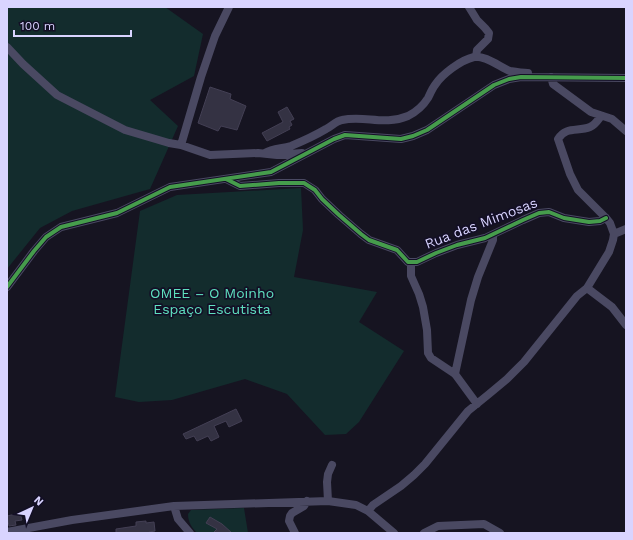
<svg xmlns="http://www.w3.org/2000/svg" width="633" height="540" font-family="'Work Sans',sans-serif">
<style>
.green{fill:#132c2d}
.building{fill:#343243;stroke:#433f54}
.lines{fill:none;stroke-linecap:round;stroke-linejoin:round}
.minor{stroke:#4a4962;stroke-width:8}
.cycleway-casing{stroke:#130f26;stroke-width:6}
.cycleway{stroke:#469c4c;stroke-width:4}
.labels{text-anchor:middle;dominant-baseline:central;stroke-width:3.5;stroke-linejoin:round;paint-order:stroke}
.street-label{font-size:14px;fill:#d9d4ff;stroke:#130f26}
.park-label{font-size:14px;fill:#5fe0c0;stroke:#130f26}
</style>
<rect width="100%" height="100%" fill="#161421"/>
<path class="green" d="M7,7H165L203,34L194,76L150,100L178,126L150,189L72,211L40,228L7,269Z
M301,188L303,230L294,277L377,292L359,322L404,351L359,422L346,434L325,435L287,394L245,379L172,400L139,402L115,397L140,211L177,195Z
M244,508L248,533H197C192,528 188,522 188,514L191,510Z"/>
<path class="building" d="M210,87L231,94L230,99L246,106L237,130L221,126L218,131L198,123Z
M287,107L294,119L290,121L292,125L289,127L290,129L267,141L262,133L283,122L278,112Z
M236,409L242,421L229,427L226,421L214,426L219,437L211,441L208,436L197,441L194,436L186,439L183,434Z
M20,513L22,520L15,521L16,525L9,526L7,516Z
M210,517L222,524L232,533H213L217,529L206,523Z
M146,521V523L154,522L155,531L149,532V533H116V529L136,526V522Z"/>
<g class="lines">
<path class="minor" d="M469,7L477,20L485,28L489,33L488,39L477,50L476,57
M7,47L23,64L57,95L125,130L169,143L181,145L210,155L258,153L277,155L302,153
M551,77L553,84L591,112L612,119L626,131
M181,145L201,77L215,36L229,7
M265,153C273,148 282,149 291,146C303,141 316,135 326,129C332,126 336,121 342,120C365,115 384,126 408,116C416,112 423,106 428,98C430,94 432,89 435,85C442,74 461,60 474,57C485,55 500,67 510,71C516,72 522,73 528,73
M226,179L240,186L279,183H304L315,190L322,199L339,215L361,234L369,240L397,250L408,262H417L436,253L457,245L485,238L523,220L539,213L549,212L564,218L589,222L600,221L606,218
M614,234L626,229
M411,262V276L419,294L423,307L427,330L428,353L431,358L455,374L477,404
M7,287L34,251L46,237L61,227L117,213L170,187L271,172L334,139L345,135L401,139L413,136L427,130L494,85L509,79L521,77L626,78
M587,288L612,307L626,325
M455,374L471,300L478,277L493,240V235
M328,501L327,482L328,474L332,465
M174,506L178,519L190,533
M368,511L373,505L401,486L414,475L425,464L468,411L489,394L507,379L524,362L577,296L587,288L609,252L613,240L614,234L610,223L606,218L578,190L570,174L558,139C566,126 578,132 590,127C595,125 598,120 601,116
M7,532L72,520L174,506L328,501L356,505L368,511L394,533
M295,533L289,521L290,516L292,513L304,506L307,501
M424,533L438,526L484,524L500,533"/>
<defs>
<path id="cycleway" d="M226,179L240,186L279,183H304L315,190L322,199L339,215L361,234L369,240L397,250L408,262H417L436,253L457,245L485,238L523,220L539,213L549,212L564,218L589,222L600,221L606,218
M7,287L34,251L46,237L61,227L117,213L170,187L271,172L334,139L345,135L401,139L413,136L427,130L494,85L509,79L521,77L626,78"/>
</defs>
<use href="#cycleway" class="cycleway-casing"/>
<use href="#cycleway" class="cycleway"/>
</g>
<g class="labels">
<g class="street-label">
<text transform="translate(481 223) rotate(-21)">Rua das Mimosas</text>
</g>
<g class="park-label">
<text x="212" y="293">OMEE – O Moinho<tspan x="212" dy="16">Espaço Escutista</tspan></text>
</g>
</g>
<rect width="633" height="540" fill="none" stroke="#d9d4ff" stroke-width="16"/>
<g transform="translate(32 508) rotate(44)" stroke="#130f26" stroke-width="3" paint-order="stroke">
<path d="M0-3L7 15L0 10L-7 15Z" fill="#d9d4ff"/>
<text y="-6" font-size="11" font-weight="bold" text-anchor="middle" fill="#d9d4ff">N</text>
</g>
<path d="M14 30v6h117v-6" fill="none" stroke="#d9d4ff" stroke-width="2"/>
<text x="20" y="30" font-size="12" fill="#d9d4ff" stroke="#130f26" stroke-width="3" paint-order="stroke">100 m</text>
</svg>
